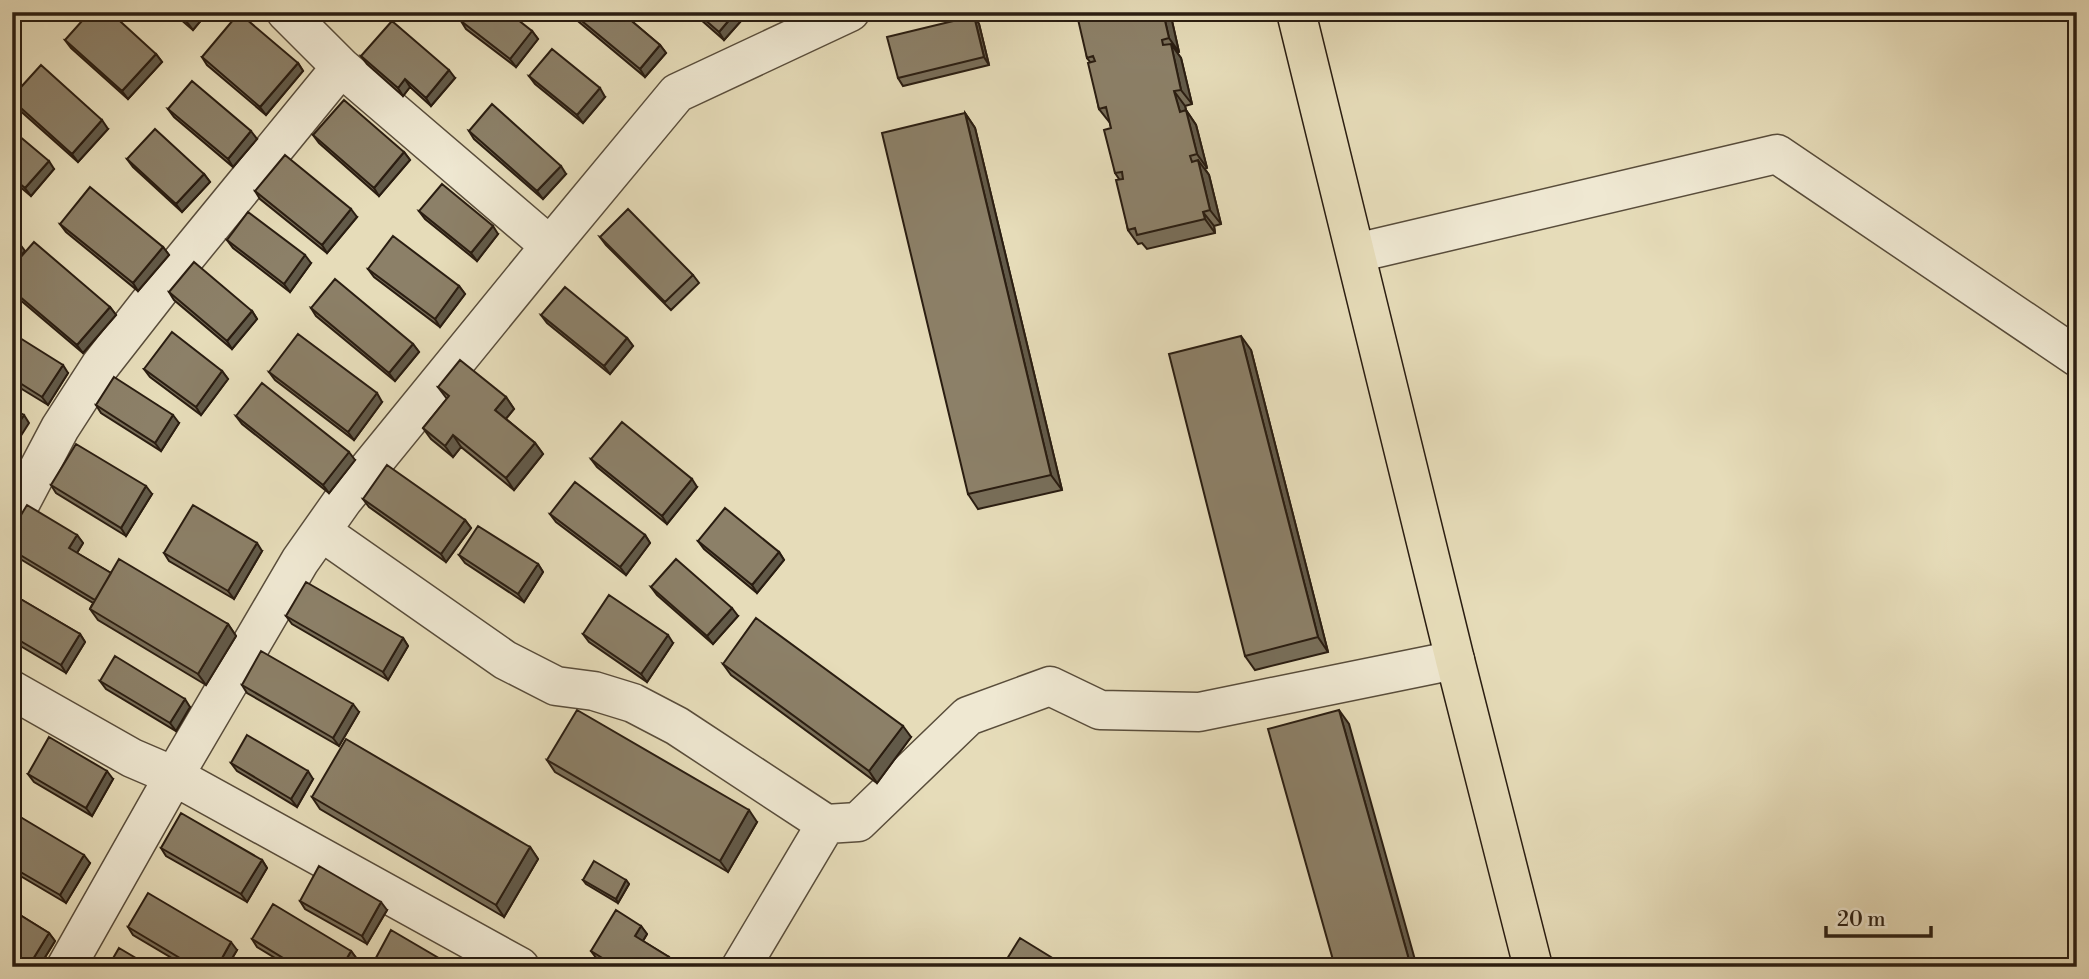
<svg xmlns="http://www.w3.org/2000/svg" width="2089" height="979" font-family="'Libre Bodoni',serif">
<style>
.lines{fill:none;stroke-linecap:round;stroke-linejoin:round}
.street-casing{stroke:#594d3b;stroke-width:41}
.primary-casing{stroke:#2a1d11;stroke-width:41}
.street{stroke:#efe8d2;stroke-width:38}
.primary{stroke:#e6dcb9;stroke-width:38}
.wall{fill:#786e59;stroke:#2a1d11;stroke-width:2}
.shaded-wall{fill:#625a49;stroke:#2a1d11;stroke-width:2}
.building{fill:#8c8068;stroke:#2a1d11;stroke-width:2}
</style>
<rect width="100%" height="100%" fill="#e6dcb9"/>
<filter id="stains"><feTurbulence type="fractalNoise" baseFrequency=".00286" numOctaves="4"/><feColorMatrix values="0 0 0 0 .2 0 0 0 0 .09 0 0 0 0 .02 0 0 0 .5 -.17"/></filter>
<radialGradient id="worn" r=".72"><stop offset=".6" stop-color="#630" stop-opacity="0"/><stop offset="1" stop-color="#630" stop-opacity=".3"/></radialGradient>
<g class="lines">
<defs>
<path id="street" d="M286,12L341,67L550,246
M1356,253L1777,154L2077,357
M12,519L60,428L100,366L179,265L341,67
M322,532L505,660L556,686L594,691L633,703L677,726L826,824L858,822L968,716L1050,686L1100,710L1199,712L1455,660
M12,690L132,758L174,776L520,967
M66,967L174,776L300,561L343,500L550,246L677,93L850,12
M741,967L826,824"/>
<path id="primary" d="M1296,12L1455,660L1533,967"/>
</defs>
<use href="#street" class="street-casing"/>
<use href="#primary" class="primary-casing"/>
<use href="#street" class="street"/>
<use href="#primary" class="primary"/>
</g>
<path class="wall" d="M172,12H208L193,30Z
M433,12H450L443,20Z
M567,12H621L660,45L666,53L645,77Z
M692,12H749L724,40Z
M1081,12H1170L1179,52L1177,53L1181,58L1192,104L1185,106L1186,110L1196,125L1207,168L1205,169L1209,175L1221,224L1214,226L1215,233L1147,249L1142,243L1138,244L1128,230L1119,179L1115,173L1111,128L1110,123L1099,109L1090,62L1087,58Z
M974,16L979,24L989,65L903,86L898,78Z
M461,21L532,31L538,39L516,67L466,29Z
M65,40L156,54L162,62L128,99L71,48Z
M361,56L455,78L431,106L410,87L403,96L367,64Z
M202,57L298,63L303,71L266,115L207,65Z
M529,76L605,97L583,123L535,84Z
M12,97L108,129L78,162L16,107L12,101Z
M168,109L257,139L233,167L174,117Z
M965,113L975,128L1062,490L978,509L968,494Z
M12,130L54,169L31,196L12,180Z
M469,131L566,174L543,199L474,139Z
M313,135L404,152L410,160L379,196L319,143Z
M127,159L204,174L210,182L182,212L133,167Z
M255,191L357,217L327,253L260,199Z
M419,211L498,234L477,261L425,219Z
M60,224L163,247L169,255L138,291L66,232Z
M600,237L693,275L699,283L671,310L606,245Z
M227,240L311,263L290,292L233,248Z
M12,267L110,307L116,315L83,353L12,293Z
M368,269L459,286L465,294L440,327L374,277Z
M169,292L252,311L257,319L232,349L174,300Z
M311,308L413,344L419,352L395,381L316,316Z
M541,315L627,338L633,346L610,374L547,323Z
M12,333L68,373L48,405L12,383Z
M1251,350L1328,652L1255,670L1245,656Z
M144,369L222,371L228,379L201,415L150,377Z
M269,372L382,402L354,440L275,380Z
M438,387L506,397L514,409L506,419L535,443L543,454L514,490L461,447L453,457L431,439L423,428L447,399Z
M96,405L179,423L161,451L101,413Z
M236,416L355,460L329,493L242,424Z
M591,459L697,487L667,524L597,467Z
M51,485L152,494L126,536L56,493Z
M363,499L465,520L471,528L446,562L369,507Z
M550,514L645,535L650,543L626,575L556,522Z
M12,530L77,535L83,543L77,553L111,573L228,624L236,636L206,685L98,620L90,609L93,603L12,554Z
M698,541L779,552L784,560L757,593L704,549Z
M262,551L234,599L169,561L164,553Z
M459,555L538,564L543,572L524,602L465,563Z
M651,587L738,616L713,644L657,595Z
M12,594L80,634L85,642L66,673L12,641Z
M286,616L403,638L408,646L388,680L292,624Z
M583,634L673,643L647,682L589,642Z
M723,664L911,737L877,783L731,675Z
M100,681L190,707L176,731L106,689Z
M242,685L359,712L339,746L247,693Z
M547,760L757,822L728,872L555,772Z
M231,763L313,779L297,807L237,771Z
M28,774L113,779L92,816L34,782Z
M312,797L530,847L538,859L504,917L320,809Z
M12,812L90,863L66,903L12,871Z
M161,848L262,860L267,868L247,902L166,856Z
M583,880H626L629,884L618,903L586,884Z
M300,901L387,910L367,944L305,909Z
M12,910L49,933L55,941L39,967H26L12,958Z
M641,926L647,934L643,941L669,957L675,965L674,967H609L597,959L591,951Z
M128,927L237,950L227,967H187L133,935Z
M252,939L351,951L357,959L353,967H290L257,947Z"/>
<path class="shaded-wall" d="M20,12H32L25,20Z
M195,12H208L193,30L187,22Z
M438,12H450L443,20Z
M736,12H749L724,40L719,32Z
M1163,12H1170L1179,52L1169,38Z
M974,16L979,24L989,65L984,57Z
M532,31L538,39L516,67L510,59Z
M1171,44L1181,58L1192,104L1181,90Z
M660,45L666,53L645,77L640,69Z
M156,54L162,62L128,99L122,91Z
M298,63L303,71L266,115L260,107Z
M449,70L455,78L431,106L426,98Z
M405,79L410,87L403,96L398,88Z
M600,88L605,97L583,123L577,115Z
M1174,91L1185,106L1190,126L1180,112Z
M1186,110L1196,125L1207,168L1197,154Z
M965,113L975,128L1062,490L1051,475Z
M102,120L108,129L78,162L72,154Z
M251,131L257,139L233,167L228,159Z
M404,152L410,160L379,196L374,188Z
M1198,160L1209,175L1221,224L1210,210Z
M49,161L54,169L31,196L25,188Z
M561,166L566,174L543,199L537,191Z
M204,174L210,182L182,212L176,204Z
M351,209L357,217L327,253L322,245Z
M1203,212L1214,226L1215,233L1205,219Z
M493,226L498,234L477,261L471,253Z
M19,243L25,251L12,265V251Z
M163,247L169,255L138,291L133,283Z
M305,255L311,263L290,292L284,284Z
M459,286L465,294L440,327L435,319Z
M110,307L116,315L83,353L77,345Z
M252,311L257,319L232,349L227,341Z
M1241,336L1251,350L1328,652L1318,637Z
M627,338L633,346L610,374L604,366Z
M413,344L419,352L395,381L389,373Z
M63,365L68,373L48,405L42,397Z
M222,371L228,379L201,415L196,407Z
M377,393L382,402L354,440L348,432Z
M506,397L514,409L503,422L495,410Z
M24,415L29,423L15,445L12,441V433Z
M173,415L179,423L161,451L155,443Z
M453,435L461,447L453,457L445,446Z
M535,443L543,454L514,490L506,478Z
M349,452L355,460L329,493L323,485Z
M692,479L697,487L667,524L662,516Z
M146,486L152,494L126,536L121,528Z
M465,520L471,528L446,562L441,554Z
M77,535L83,543L75,556L69,548Z
M645,535L650,543L626,575L620,567Z
M257,543L262,551L234,599L228,591Z
M779,552L784,560L757,593L752,585Z
M538,564L543,572L524,602L518,594Z
M732,608L738,616L713,644L707,636Z
M228,624L236,636L206,685L198,674Z
M80,634L85,642L66,673L61,665Z
M668,635L673,643L647,682L641,674Z
M403,638L408,646L388,680L383,672Z
M185,699L190,707L176,731L170,723Z
M353,704L359,712L339,746L333,738Z
M1339,710L1349,724L1417,967H1411Z
M903,726L911,737L877,783L869,771Z
M107,771L113,779L92,816L86,808Z
M308,771L313,779L297,807L291,799Z
M749,810L757,822L728,872L720,861Z
M530,847L538,859L504,917L496,905Z
M84,855L90,863L66,903L60,895Z
M262,860L267,868L247,902L241,894Z
M626,880L629,884L618,903L616,899Z
M381,902L387,910L367,944L362,936Z
M641,926L647,934L641,944L635,936Z
M49,933L55,941L39,967H31L30,964Z
M231,942L237,950L227,967H217Z
M351,951L357,959L353,967H342Z
M669,957L675,965L674,967H663Z"/>
<path class="building" d="M90,12H110L156,54L122,91L65,40Z
M175,12H195L187,22Z
M467,12H508L532,31L510,59L461,21Z
M571,12H621L660,45L640,69Z
M696,12H736L719,32Z
M1083,12H1163L1169,38L1162,40L1163,45L1171,44L1181,90L1174,91L1180,112L1186,110L1197,154L1190,156L1192,162L1198,160L1210,210L1203,212L1205,219L1137,235L1135,228L1128,230L1116,180L1123,179L1122,172L1115,173L1104,130L1111,128L1106,107L1099,109L1088,63L1095,61L1093,56L1087,58L1077,15L1084,13Z
M239,13L298,63L260,107L202,57Z
M974,16L984,57L898,78L887,37Z
M392,21L449,70L426,98L405,79L398,88L361,56Z
M552,49L600,88L577,115L529,76Z
M41,65L102,120L72,154L12,100V97Z
M192,81L251,131L228,159L168,109Z
M344,100L404,152L374,188L313,135Z
M492,104L561,166L537,191L469,131Z
M965,113L1051,475L968,494L882,133Z
M155,129L204,174L176,204L127,159Z
M12,130L49,161L25,188L12,177Z
M285,155L351,209L322,245L255,191Z
M442,184L493,226L471,253L419,211Z
M90,187L163,247L133,283L60,224Z
M628,209L693,275L665,302L600,237Z
M248,212L305,255L284,284L227,240Z
M393,236L459,286L435,319L368,269Z
M12,237L19,243L12,251Z
M34,242L110,307L77,345L12,290V267Z
M194,262L252,311L227,341L169,292Z
M335,279L413,344L389,373L311,308Z
M565,287L627,338L604,366L541,315Z
M172,332L222,371L196,407L144,369Z
M12,333L63,365L42,397L12,378Z
M298,334L377,393L348,432L269,372Z
M1241,336L1318,637L1245,656L1169,354Z
M460,360L506,397L495,410L535,443L506,478L453,435L445,446L423,428L449,396L438,387Z
M114,377L173,415L155,443L96,405Z
M262,383L349,452L323,485L236,416Z
M12,408L24,415L12,433Z
M622,422L692,479L662,516L591,459Z
M76,444L146,486L121,528L51,485Z
M387,465L465,520L441,554L363,499Z
M575,482L645,535L620,567L550,514Z
M27,505L77,535L69,548L111,573L95,600L12,550V530Z
M193,505L257,543L228,591L164,553Z
M725,508L779,552L752,585L698,541Z
M478,526L538,564L518,594L459,555Z
M119,559L228,624L198,674L90,609Z
M676,559L732,608L707,636L651,587Z
M306,582L403,638L383,672L286,616Z
M12,594L80,634L61,665L12,636Z
M609,595L668,635L641,674L583,634Z
M756,618L903,726L869,771L723,664Z
M261,651L353,704L333,738L242,685Z
M115,656L185,699L170,723L100,681Z
M577,710L749,810L720,861L547,760Z
M1339,710L1411,967H1335L1268,729Z
M247,735L308,771L291,799L231,763Z
M49,737L107,771L86,808L28,774Z
M346,739L530,847L496,905L312,797Z
M12,812L84,855L60,895L12,867Z
M181,813L262,860L241,894L161,848Z
M594,861L626,880L616,899L583,880Z
M319,866L381,902L362,936L300,901Z
M148,893L231,942L217,967H195L128,927Z
M273,904L351,951L342,967H298L252,939Z
M12,910L49,933L30,964L12,953Z
M616,910L641,926L635,936L669,957L663,967H617L591,951Z
M391,930L454,967H371Z
M1020,938L1067,967H1002Z
M119,948L151,967H108Z"/>
<rect width="2089" height="979" fill="none" stroke="#e6dcb9" stroke-width="42"/>
<rect x="14" y="14" width="2061" height="951" fill="none" stroke="#2a1d11" stroke-width="3.5"/>
<rect x="21" y="21" width="2047" height="937" fill="none" stroke="#2a1d11" stroke-width="2"/>
<path d="M1826 926v10h105v-10" fill="none" stroke="#2a1d11" stroke-width="3.5"/>
<text x="1837" y="926" font-size="21" fill="#2a1d11" stroke="#efe8d2" stroke-width="5" paint-order="stroke">20 m</text>
<rect width="100%" height="100%" filter="url(#stains)"/>
<rect width="100%" height="100%" fill="url(#worn)"/>
</svg>
